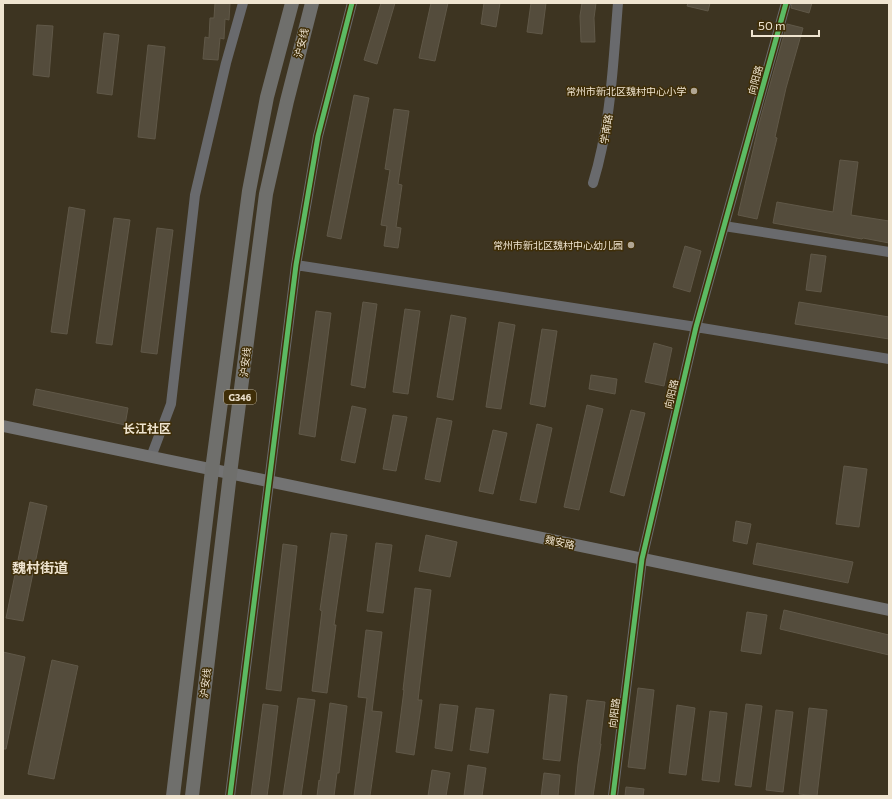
<svg xmlns="http://www.w3.org/2000/svg" width="892" height="799" font-family="Commissioner,'Noto Sans SC',sans-serif">
<style>
.building{fill:#544c3c;stroke:#605848}
.lines{fill:none;stroke-linecap:round;stroke-linejoin:round}
.minor{stroke:#696a6d;stroke-width:10}
.major{stroke:#737373;stroke-width:12}
.highway{stroke:#6f6f6c;stroke-width:14}
.cycleway-casing{stroke:#3f2e08;stroke-width:8}
.cycleway{stroke:#5cba63;stroke-width:5}
.poi-dot{fill:#b1a693;stroke:#3f2e08;stroke-width:1.5}
.labels{text-anchor:middle;dominant-baseline:central;stroke-width:3;stroke-linejoin:round;paint-order:stroke}
.shield{fill:#3f2e08;stroke:#baad94;stroke-width:1}
.shield-label{font-size:9px;font-weight:bold;fill:#efe4d0}
.street-label{font-size:10px;fill:#efe4d0;stroke:#3f2e08}
.poi-label{font-size:10px;fill:#efe4d0;stroke:#3f2e08;text-anchor:end}
.quarter-label{font-size:12px;font-weight:bold;fill:#efe4d0;stroke:#3f2e08}
.district-label{font-size:14px;font-weight:bold;fill:#efe4d0;stroke:#3f2e08}
</style>
<rect width="100%" height="100%" fill="#3d3421"/>
<path class="building" d="M215,3H230L229,20L225,19L224,39L220,38L218,60L203,59L205,37L209,38L210,18H214Z
M381,3H395L377,64L364,60Z
M431,3H448L435,61L419,58Z
M484,3H500L496,27L481,24Z
M531,3H546L542,34L527,32Z
M582,3H596L594,18L595,42H581L580,16Z
M688,3H710L708,11L687,6Z
M792,3H812L809,13L791,8Z
M787,24L803,28L786,88L775,137L777,138L757,219L738,215L759,124Z
M37,25L53,26L49,77L33,75Z
M104,33L119,35L112,95L97,93Z
M148,45L165,47L155,139L138,137Z
M354,95L369,98L341,239L327,236Z
M394,109L409,111L398,184L402,185L396,227L401,228L398,248L384,246L387,226L381,225L390,170L385,169Z
M840,160L858,162L851,215L889,221V243L863,238L862,239L773,223L777,202L833,212Z
M69,207L85,210L67,334L51,332Z
M114,218L130,220L112,345L96,343Z
M157,228L173,230L157,354L141,352Z
M685,246L701,251L690,292L673,287Z
M811,254L826,256L821,292L806,290Z
M363,302L377,304L365,388L351,385Z
M799,302L889,317V339L795,324Z
M405,309L420,311L408,394L393,392Z
M316,311L331,313L315,437L299,434Z
M451,315L466,318L453,400L437,397Z
M499,322L515,325L501,409L486,407Z
M542,329L557,331L545,407L530,404Z
M654,343L672,348L664,386L645,382Z
M591,375L617,379L615,394L589,389Z
M36,389L128,408L125,425L33,405Z
M587,405L603,409L579,510L564,507Z
M352,406L366,409L355,463L341,460Z
M631,410L645,413L624,496L610,492Z
M393,415L407,417L396,471L383,469Z
M437,418L452,421L440,482L425,479Z
M537,424L552,428L536,503L520,500Z
M493,430L507,433L493,494L479,491Z
M844,466L867,469L859,527L836,524Z
M30,502L47,506L23,621L6,618Z
M736,521L751,524L747,544L733,541Z
M331,533L347,535L334,625H336L327,693L312,691L322,611L320,610Z
M426,535L457,542L450,577L419,571Z
M376,543L392,545L383,613L367,611Z
M757,543L853,562L848,583L753,564Z
M283,544L297,546L281,691L266,689Z
M415,588L431,590L418,700H422L414,755L396,752L404,690H403Z
M784,610L889,635V655L780,629Z
M747,612L767,615L761,654L741,651Z
M366,630L382,632L372,711L382,712L370,796H354L367,698L358,697Z
M3,652L25,657L6,749H3Z
M52,660L78,666L54,779L28,774Z
M638,688L654,690L645,769L628,767Z
M550,694L567,696L560,761L543,759Z
M298,698L315,700L301,796H283Z
M587,700L605,702L600,744H601L593,796H575L578,764Z
M330,703L347,706L339,773H337L334,796H317L319,780L320,781Z
M263,704L278,706L270,775L267,796H251Z
M440,704L458,706L452,751L435,748Z
M746,704L762,706L751,787L735,785Z
M677,705L695,708L686,775L669,773Z
M476,708L494,710L488,753L470,750Z
M809,708L827,710L817,796L799,794Z
M776,710L793,712L783,792L766,790Z
M710,711L727,713L719,782L702,780Z
M468,765L486,768L482,796H464Z
M432,770L450,773L446,796H428Z
M544,773L560,775L558,796H541Z
M626,787L644,789L643,796H625Z"/>
<g class="lines">
<path class="minor" d="M593,183C611,124 613,64 618,3
M724,226L889,252
M296,265L696,327L889,359
M151,457L171,404L195,195L226,63L243,3
M230,796L296,265L318,136L352,3
M613,796L642,559L696,327L786,3"/>
<path class="major" d="M3,426L889,610"/>
<path class="highway" d="M173,796L212,470L249,191L267,97L292,3
M192,796L230,474L266,194L287,101L312,3"/>
<defs>
<path id="cycleway" d="M230,796L296,265L318,136L352,3
M613,796L642,559L696,327L786,3"/>
</defs>
<use href="#cycleway" class="cycleway-casing"/>
<use href="#cycleway" class="cycleway"/>
</g>
<g class="poi-dot">
<circle cx="694" cy="91" r="4"/>
<circle cx="631" cy="245" r="4"/>
</g>
<g class="labels">
<rect class="shield" x="224" y="390" width="32" height="14" rx="3"/>
<g class="shield-label">
<text x="240" y="397">G346</text>
</g>
<g class="street-label">
<text transform="translate(301 43) rotate(-76)">沪安线</text>
<text transform="translate(755 80) rotate(-75)">向阳路</text>
<text transform="translate(606 129) rotate(-81)">学南路</text>
<text transform="translate(245 362) rotate(-83)">沪安线</text>
<text transform="translate(671 394) rotate(-77)">向阳路</text>
<text transform="translate(560 542) rotate(12)">魏安路</text>
<text transform="translate(205 683) rotate(-83)">沪安线</text>
<text transform="translate(614 713) rotate(-83)">向阳路</text>
</g>
<g class="poi-label">
<text x="686" y="91">常州市新北区魏村中心小学</text>
<text x="623" y="245">常州市新北区魏村中心幼儿园</text>
</g>
<g class="quarter-label">
<text x="147" y="428">长江社区</text>
</g>
<g class="district-label">
<text x="40" y="567">魏村街道</text>
</g>
</g>
<rect width="892" height="799" fill="none" stroke="#efe4d0" stroke-width="8"/>
<path d="M752 30v6h67v-6" fill="none" stroke="#efe4d0" stroke-width="2"/>
<text x="758" y="30" font-size="12" fill="#efe4d0" stroke="#3f2e08" stroke-width="3" paint-order="stroke">50 m</text>
</svg>
